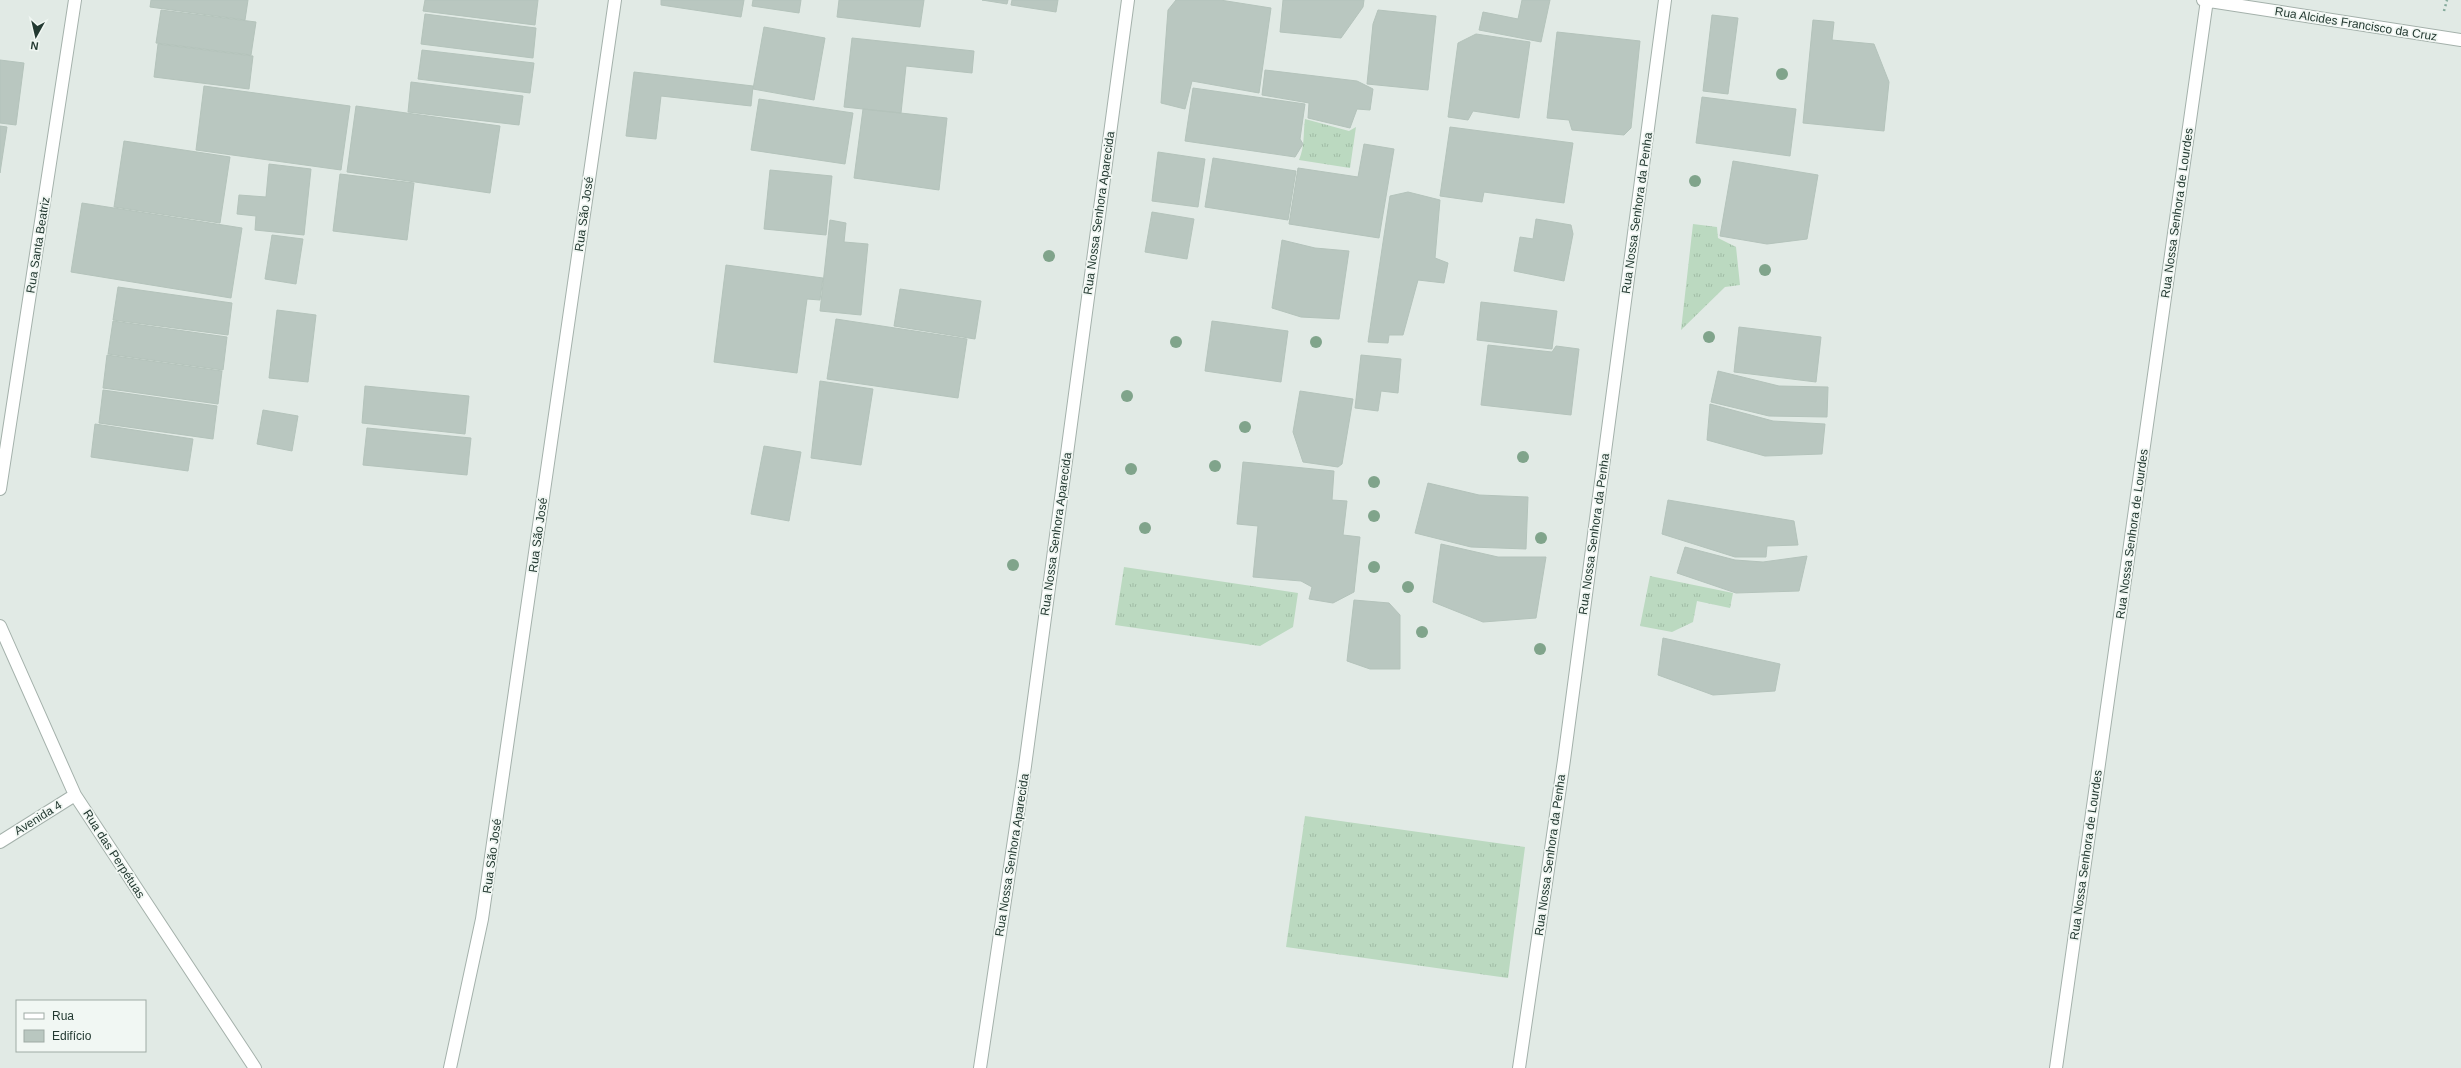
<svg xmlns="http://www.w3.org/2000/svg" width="2461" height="1068" font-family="Arial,sans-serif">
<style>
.grass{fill:url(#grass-tufts)}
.building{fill:#b9c7c0;stroke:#b4c3bb}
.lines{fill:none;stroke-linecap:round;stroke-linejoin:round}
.minor-casing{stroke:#a4b1ab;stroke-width:14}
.path{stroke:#84aa9b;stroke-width:2.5;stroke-dasharray:2 3;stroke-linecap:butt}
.minor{stroke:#fff;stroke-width:12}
.tree{fill:#80a48b}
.labels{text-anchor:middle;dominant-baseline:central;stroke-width:3.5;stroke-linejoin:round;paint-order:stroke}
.street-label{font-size:12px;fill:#233931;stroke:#f1f7f3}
</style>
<defs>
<pattern id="grass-tufts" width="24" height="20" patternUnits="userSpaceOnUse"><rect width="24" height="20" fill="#bbd9c0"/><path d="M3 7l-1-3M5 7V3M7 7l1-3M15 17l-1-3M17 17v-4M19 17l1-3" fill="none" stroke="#a0bba5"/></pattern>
</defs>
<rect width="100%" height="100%" fill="#e1eae5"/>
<path class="grass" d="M1305,119L1349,131L1356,127L1350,168L1299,160C1305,146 1303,134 1305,119Z
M1693,224L1717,227L1718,238L1736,247L1740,285L1725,287L1681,330Z
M1124,567L1298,593L1293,627L1260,646L1115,625Z
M1650,576L1733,593L1730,608L1697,601L1693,622L1672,632L1640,626Z
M1305,816L1525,847L1508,978L1286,947Z"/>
<path class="building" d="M151,0H248L245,20L150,7Z
M425,0H538L535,25L423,11Z
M661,0H744L741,17L661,5Z
M753,0H801L799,13L752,6Z
M839,0H924L920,27L837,17Z
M982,0H1008L1007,4Z
M1012,0H1058L1056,12L1011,5Z
M1176,0H1220L1271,8L1259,93L1192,81L1185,109L1161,103L1168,10Z
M1283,0H1364L1363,7L1341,38L1280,32Z
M1522,0H1550L1541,42L1479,30L1483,12L1518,19Z
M161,10L256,22L251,55L156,43Z
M1378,10L1436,16L1428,90L1367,84L1373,24Z
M425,14L536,28L533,58L421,44Z
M1712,15L1738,18L1728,94L1703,91Z
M1813,20L1834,22L1832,40L1874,44L1889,82L1884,131L1803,123Z
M764,27L825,38L814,100L753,89Z
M1557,32L1640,41L1631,128L1624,135L1572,130L1569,120L1547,118Z
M1476,34L1530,42L1519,118L1473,111L1468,120L1448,117L1458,43Z
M852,38L974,51L972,73L906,66L901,113L844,107Z
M158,44L253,56L249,89L154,77Z
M422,50L534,63L530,93L418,79Z
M0,60L24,63L16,125L0,123Z
M1265,70L1357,81L1373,89L1370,110L1357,109L1350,128L1308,118L1309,103L1262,95Z
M634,72L753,86L751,106L661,96L656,139L626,136Z
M411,82L523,96L519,125L408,112Z
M204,86L350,106L341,170L196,150Z
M1193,88L1305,104L1300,139L1303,144L1295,157L1185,141Z
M1702,97L1796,109L1790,156L1696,143Z
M759,99L853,113L845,164L751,150Z
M356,106L500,126L490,193L347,172Z
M863,109L947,118L939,190L854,178Z
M0,126L7,127L0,173Z
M1450,127L1573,143L1564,203L1484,192L1482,202L1440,196Z
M124,141L230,157L220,223L114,207Z
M1364,144L1394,149L1379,238L1289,224L1298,168L1358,177Z
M1158,152L1205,159L1198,207L1152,201Z
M1213,158L1296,171L1288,220L1205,207Z
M1733,161L1818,175L1807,239L1767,244L1720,236Z
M269,164L311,169L304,235L255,230L256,216L237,214L239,195L266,197Z
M770,170L832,176L826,235L764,229Z
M340,174L414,183L407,240L333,231Z
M1408,192L1440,200L1435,258L1448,263L1444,283L1418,280L1403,335H1389L1388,343L1368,342L1390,196Z
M82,203L242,228L231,298L71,272Z
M1152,212L1194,219L1187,259L1145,252Z
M1536,219L1571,225L1573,234L1564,281L1514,271L1520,237L1533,239Z
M830,220L846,223L844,242L868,244L861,315L820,311Z
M272,235L303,239L296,284L265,279Z
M1282,240L1315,248L1349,251L1339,319L1301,317L1272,308Z
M726,265L823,278L820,300L807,299L797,373L714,362Z
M118,287L232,303L228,335L113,320Z
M900,289L981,301L975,339L894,326Z
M1481,302L1557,311L1552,349L1477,340Z
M277,310L316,315L308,382L269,378Z
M836,319L967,339L958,398L827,379Z
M113,321L227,337L223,370L108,354Z
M1212,321L1288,331L1281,382L1205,371Z
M1739,327L1821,337L1816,382L1734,372Z
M1488,345L1552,352L1556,346L1579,349L1571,415L1481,405Z
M107,355L222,371L218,404L103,388Z
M1361,355L1401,359L1398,393L1381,391L1378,411L1355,408Z
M1718,371L1779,386L1828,387L1827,417L1769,416L1711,402Z
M820,381L873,389L861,465L811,458Z
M365,386L469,396L465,434L362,423Z
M103,390L217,406L213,439L99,423Z
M1300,391L1353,399L1342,464L1338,467L1303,462L1293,432Z
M1710,404L1773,421L1825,424L1822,454L1765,456L1707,440Z
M263,410L298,416L292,451L257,444Z
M95,424L193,439L188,471L91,457Z
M367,428L471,438L467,475L363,465Z
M764,446L801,452L789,521L751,514Z
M1243,462L1334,471L1332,500L1347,501L1343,535L1360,537L1354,592L1333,603L1309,599L1312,587L1301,581L1253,577L1258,526L1237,524Z
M1428,483L1479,495L1528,497L1526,549L1471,547L1415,533Z
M1668,500L1794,521L1798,545L1767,546L1766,557H1735L1662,534Z
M1441,544L1498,557H1546L1536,618L1483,622L1433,602Z
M1685,547L1735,560L1763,562L1807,556L1799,591L1736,593L1677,573Z
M1354,600L1389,603L1400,615V669H1370L1347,661Z
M1663,638L1780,664L1775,691L1713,695L1658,675Z"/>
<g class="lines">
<defs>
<path id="minor" d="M2203,0L2461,40
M0,489L75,0
M0,626L75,795L255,1068
M0,842L75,795
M450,1068L482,919L615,0
M980,1068L1025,766L1128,0
M1519,1068L1564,760L1665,0
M2056,1068L2207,0"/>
</defs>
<use href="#minor" class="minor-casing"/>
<path class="path" d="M2444,11L2447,0"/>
<use href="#minor" class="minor"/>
</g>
<g class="tree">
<circle cx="1782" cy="74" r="6"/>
<circle cx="1695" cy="181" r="6"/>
<circle cx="1049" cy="256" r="6"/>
<circle cx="1765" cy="270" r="6"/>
<circle cx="1709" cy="337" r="6"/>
<circle cx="1176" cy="342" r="6"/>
<circle cx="1316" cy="342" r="6"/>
<circle cx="1127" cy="396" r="6"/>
<circle cx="1245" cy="427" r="6"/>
<circle cx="1523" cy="457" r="6"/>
<circle cx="1215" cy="466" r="6"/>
<circle cx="1131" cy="469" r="6"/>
<circle cx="1374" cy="482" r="6"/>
<circle cx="1374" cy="516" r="6"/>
<circle cx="1145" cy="528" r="6"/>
<circle cx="1541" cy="538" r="6"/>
<circle cx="1013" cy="565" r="6"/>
<circle cx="1374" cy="567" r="6"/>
<circle cx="1408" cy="587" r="6"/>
<circle cx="1422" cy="632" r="6"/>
<circle cx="1540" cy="649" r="6"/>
</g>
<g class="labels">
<g class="street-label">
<text transform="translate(2356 24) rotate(9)">Rua Alcides Francisco da Cruz</text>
<text transform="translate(1099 213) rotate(-82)">Rua Nossa Senhora Aparecida</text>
<text transform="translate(1637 213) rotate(-82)">Rua Nossa Senhora da Penha</text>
<text transform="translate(2177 213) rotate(-82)">Rua Nossa Senhora de Lourdes</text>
<text transform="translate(584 214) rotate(-82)">Rua São José</text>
<text transform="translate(38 245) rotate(-81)">Rua Santa Beatriz</text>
<text transform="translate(1056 534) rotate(-82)">Rua Nossa Senhora Aparecida</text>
<text transform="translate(1594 534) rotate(-82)">Rua Nossa Senhora da Penha</text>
<text transform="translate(2132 534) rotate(-82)">Rua Nossa Senhora de Lourdes</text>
<text transform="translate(538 535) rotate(-82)">Rua São José</text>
<text transform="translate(38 818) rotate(-32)">Avenida 4</text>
<text transform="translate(114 854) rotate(57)">Rua das Perpétuas</text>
<text transform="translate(1012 855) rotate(-81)">Rua Nossa Senhora Aparecida</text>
<text transform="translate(1550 855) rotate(-82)">Rua Nossa Senhora da Penha</text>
<text transform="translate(2086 855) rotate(-82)">Rua Nossa Senhora de Lourdes</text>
<text transform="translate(492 856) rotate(-82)">Rua São José</text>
</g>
</g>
<rect x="16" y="1000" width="130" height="52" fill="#f1f7f3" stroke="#9faba5"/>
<rect x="24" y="1013" width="20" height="6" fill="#ffffff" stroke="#9faba5"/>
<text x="52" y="1020" font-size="12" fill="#233931">Rua</text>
<rect x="24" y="1030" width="20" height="12" fill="#b9c7c0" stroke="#9faba5"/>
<text x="52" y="1040" font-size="12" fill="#233931">Edifício</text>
<g transform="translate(36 36) rotate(188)" stroke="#f1f7f3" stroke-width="3" paint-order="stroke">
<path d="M0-3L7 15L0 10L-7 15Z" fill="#233931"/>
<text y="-6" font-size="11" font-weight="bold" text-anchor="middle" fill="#233931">N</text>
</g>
</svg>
